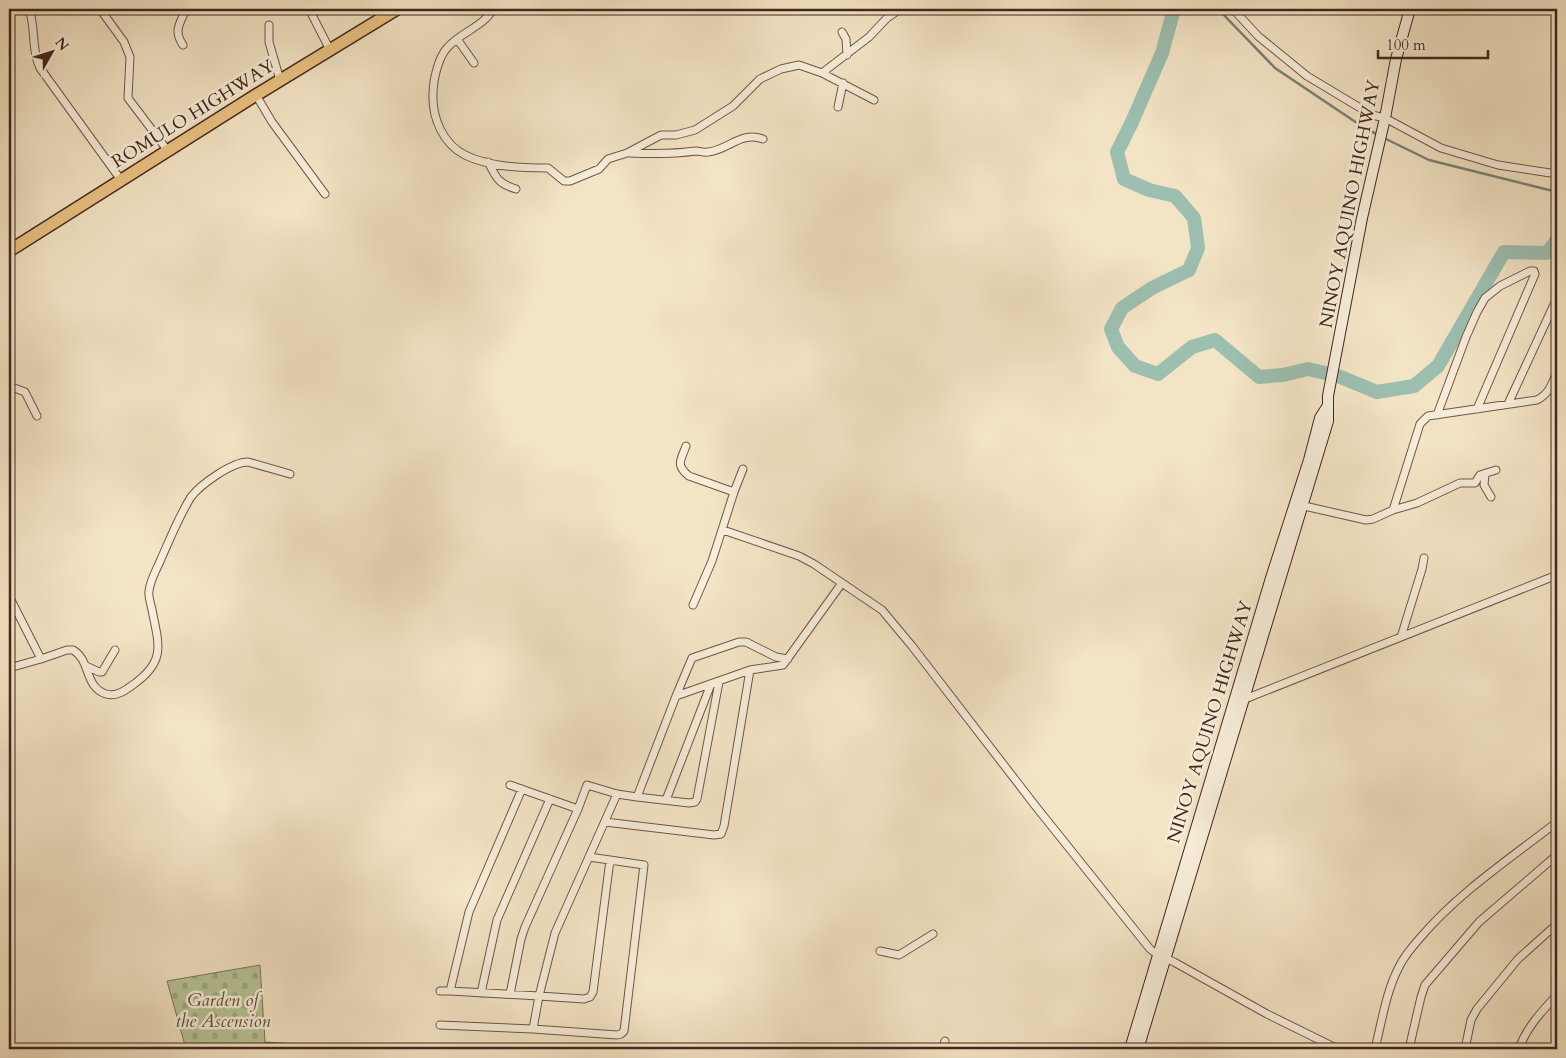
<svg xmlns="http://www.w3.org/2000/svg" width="1566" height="1058" font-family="Cardo,serif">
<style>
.cemetery{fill:url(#cemetery-stones);stroke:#7c765a}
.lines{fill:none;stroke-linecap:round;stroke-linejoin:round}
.stream{stroke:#788275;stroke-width:2.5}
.river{stroke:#9cbfb0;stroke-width:14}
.minor-casing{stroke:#6e5647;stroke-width:9}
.secondary-casing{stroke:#41271d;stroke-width:12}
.trunk-casing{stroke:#41271d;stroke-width:14}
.minor{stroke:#f7edd9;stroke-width:7}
.secondary{stroke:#f7edd9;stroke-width:10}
.trunk{stroke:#eac282;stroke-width:11}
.labels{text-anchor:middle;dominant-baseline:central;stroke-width:5;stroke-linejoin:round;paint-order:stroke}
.street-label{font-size:18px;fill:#41271d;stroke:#f7edd9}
.park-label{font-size:18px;font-style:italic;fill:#5e4e3c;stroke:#f7edd9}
</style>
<defs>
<pattern id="cemetery-stones" width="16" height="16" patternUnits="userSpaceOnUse" patternTransform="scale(1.25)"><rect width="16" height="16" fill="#b7c597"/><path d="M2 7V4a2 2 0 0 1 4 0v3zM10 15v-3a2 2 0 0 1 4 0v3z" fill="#9fa982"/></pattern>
</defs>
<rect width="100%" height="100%" fill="#f3e4c5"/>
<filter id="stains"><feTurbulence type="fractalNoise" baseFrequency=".004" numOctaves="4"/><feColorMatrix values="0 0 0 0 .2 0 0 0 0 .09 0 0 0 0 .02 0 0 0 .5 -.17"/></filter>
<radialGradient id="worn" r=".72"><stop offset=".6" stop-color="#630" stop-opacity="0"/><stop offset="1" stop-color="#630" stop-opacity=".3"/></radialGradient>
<path class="cemetery" d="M260,965L265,1042L379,1049H186L167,981Z"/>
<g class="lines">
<path class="stream" d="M1218,9L1275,68L1366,129L1379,135
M1384,138L1429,160L1557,192"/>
<path class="river" d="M1174,9L1162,53L1132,122L1117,152L1124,179L1149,190L1175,196L1194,218L1198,248L1189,270L1152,288L1122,308L1111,329L1118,347L1135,366L1158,374L1192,347L1215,340L1259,377L1283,375L1308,369L1338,376L1377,392L1414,386L1438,366L1504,252L1547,253L1557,240"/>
<defs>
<path id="minor" d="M29,9C36,28 31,49 40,68L121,180
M100,9L124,42L130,57L128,98L168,151
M309,9L330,50
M493,9C483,27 461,32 447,48C438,58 433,81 433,94C432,118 443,144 465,155C489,167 522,168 548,168L564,181H570L599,169L608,159L627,153L661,135H676L695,130L733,106L760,79L781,69L799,65L822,73L869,37L887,18L900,9
M1233,9L1258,36L1307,76L1372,115L1385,118L1441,148L1498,165L1557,174
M269,25V42L280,80
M842,32L846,39L847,55
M457,39L474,63
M183,45C173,30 180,24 186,9
M822,73L874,100
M256,95L272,122L325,194
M838,107L843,83
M630,153C653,154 674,154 696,151C700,151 704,153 708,152C728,150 741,131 763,139
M488,162C497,178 497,183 516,189
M9,386L25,392L37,416
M1508,404L1557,298
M1437,415L1466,337L1477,312L1485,298L1500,286L1530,271H1534L1535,274L1477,409
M686,446C681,460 675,465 689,476L734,492L712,561L693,605
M1485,474L1484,485L1491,497
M734,492L743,469
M1300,505L1366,520L1373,519L1393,510L1417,503L1460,483H1475L1480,475L1496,470
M1393,510L1420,424L1428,416L1537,400C1550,393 1552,384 1557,371
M723,530L799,556L814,564L842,583
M9,596L41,659L67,650H73C91,660 84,687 106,694C117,697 126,690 134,684C166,661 159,645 152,610C151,604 148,597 149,591C150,580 157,569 161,559C170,539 179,516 191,497C201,484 232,462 248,462L290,474
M1401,637L1422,569L1424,558
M86,666L99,672H102L115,650
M9,668L41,659
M676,696L692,658L739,642H746L776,657L788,659
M1245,699L1557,575
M510,785L578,809L587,785L617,794L637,797L676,696L750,670L783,665L842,583L882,610L912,646L1037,808L1150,949L1158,955L1174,962L1267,1014L1338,1049
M522,789L469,912L450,991L539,996L555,933L617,794
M637,797L689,803L695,802L697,799L719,682
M666,800L711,684
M605,822L714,835L721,834L724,826L750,670
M589,857L610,860L593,992L590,997L584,999L539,996L533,1029L617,1035L621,1034L624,1031L644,865L610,860
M880,951L899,955L933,934
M440,991H450
M481,993L497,920L550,799
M510,994L521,939L525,927L578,809
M440,1025L533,1029
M942,1049L945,1041
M1375,1049C1382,1021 1386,991 1400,965C1405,955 1413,946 1420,938C1459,892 1511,858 1557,822
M1409,1049L1421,997L1425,985L1479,922L1557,855
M1465,1049L1471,1020L1477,1009L1518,959L1557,924
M1519,1049C1526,1028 1542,1011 1557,995"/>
<path id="secondary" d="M1130,1049L1271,578L1309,460L1320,418L1327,407
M1138,1049L1328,421V396L1362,218L1385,118L1396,59L1410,9"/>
<path id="trunk" d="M9,251L256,95L397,9"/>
</defs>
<use href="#minor" class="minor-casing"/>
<use href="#secondary" class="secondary-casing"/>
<use href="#trunk" class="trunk-casing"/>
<use href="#minor" class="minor"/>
<use href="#secondary" class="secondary"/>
<use href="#trunk" class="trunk"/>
</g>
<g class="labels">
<g class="street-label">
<text transform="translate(193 114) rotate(-32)">ROMULO HIGHWAY</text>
<text transform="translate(1350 204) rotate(-79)">NINOY AQUINO HIGHWAY</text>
<text transform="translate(1210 722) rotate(-73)">NINOY AQUINO HIGHWAY</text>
</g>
<g class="park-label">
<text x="223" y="1000">Garden of<tspan x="223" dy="21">the Ascension</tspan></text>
</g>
</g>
<rect width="1566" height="1058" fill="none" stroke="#f3e4c5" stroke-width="30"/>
<rect x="10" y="10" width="1546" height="1038" fill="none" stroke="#41271d" stroke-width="2.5"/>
<rect x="15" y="15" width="1536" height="1028" fill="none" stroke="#41271d"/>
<g transform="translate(52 52) rotate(51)" stroke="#f7edd9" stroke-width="4" paint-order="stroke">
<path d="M0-4L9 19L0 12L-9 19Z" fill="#41271d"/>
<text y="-8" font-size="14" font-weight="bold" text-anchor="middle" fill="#41271d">N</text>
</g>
<path d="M1378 50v8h110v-8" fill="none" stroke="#41271d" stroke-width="2.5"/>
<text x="1386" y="50" font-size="15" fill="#41271d" stroke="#f7edd9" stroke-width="4" paint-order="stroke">100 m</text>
<rect width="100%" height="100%" filter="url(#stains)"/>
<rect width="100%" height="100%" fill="url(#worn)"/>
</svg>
